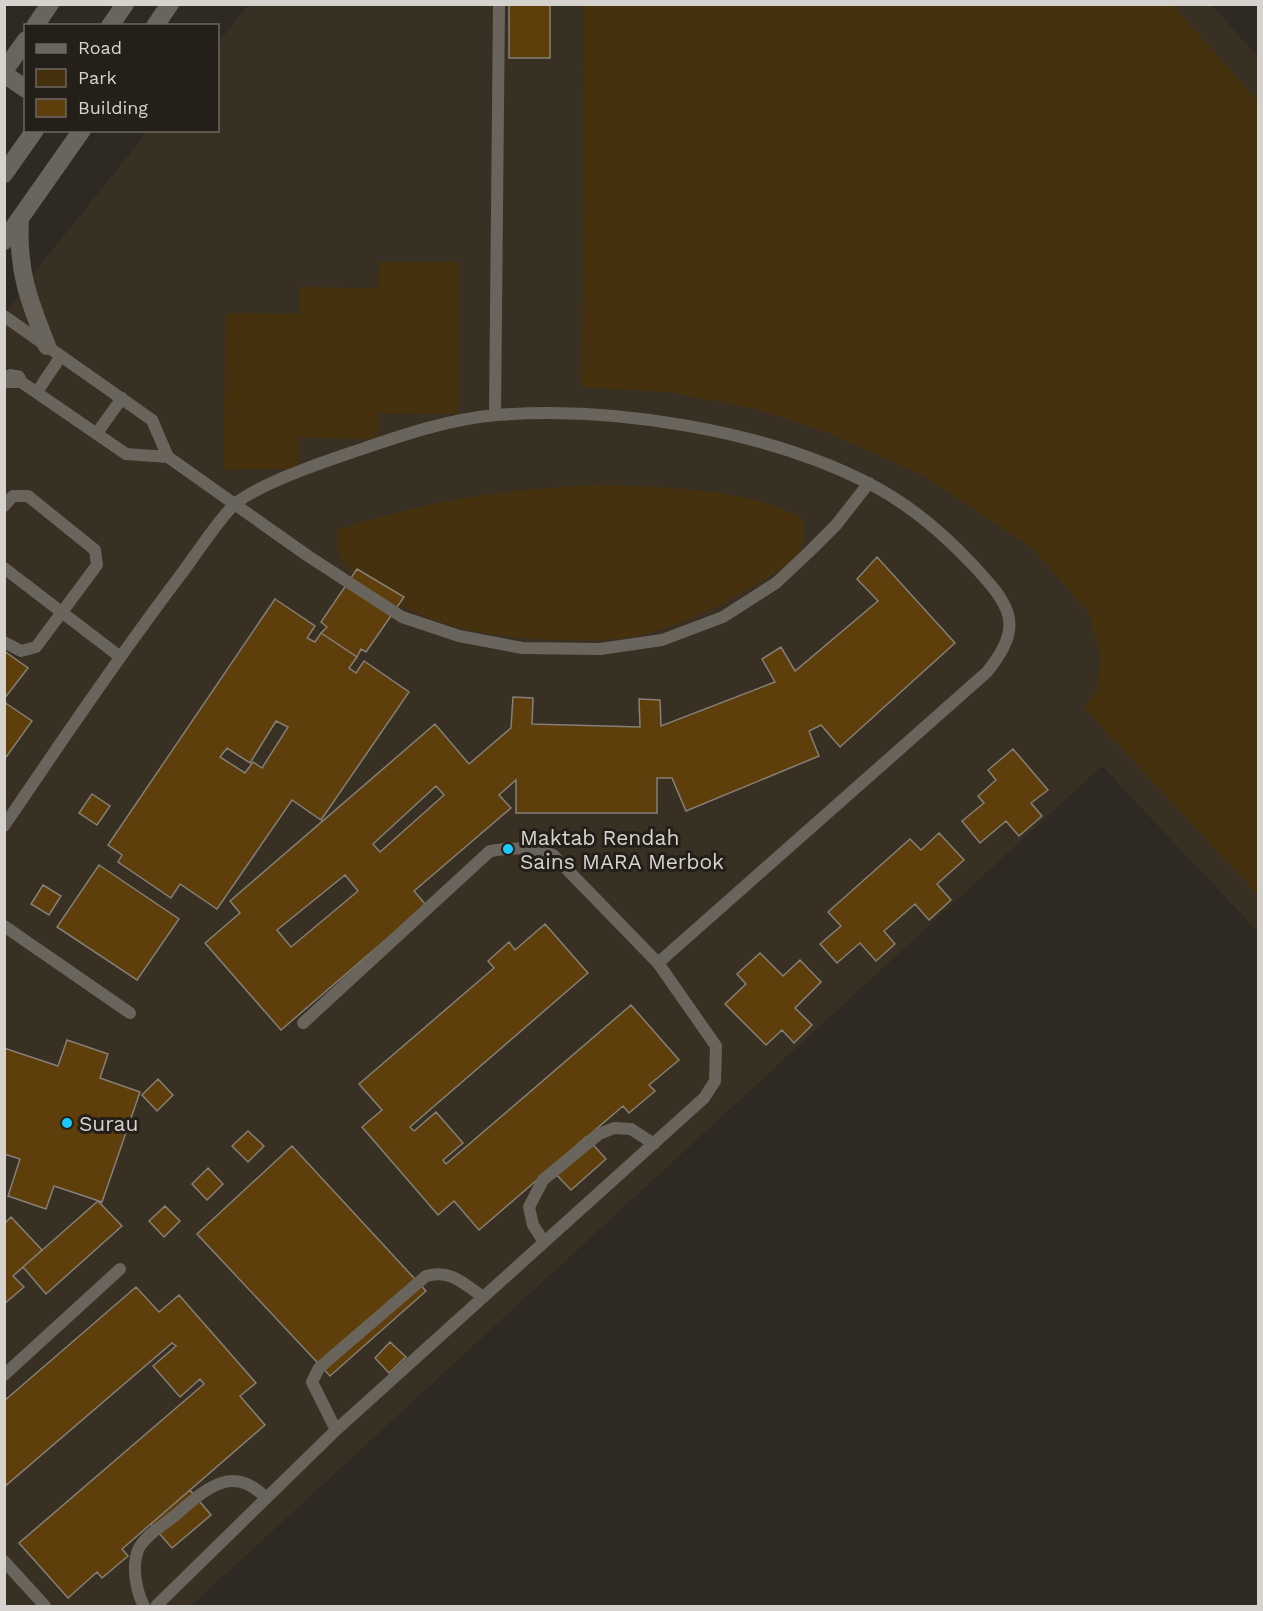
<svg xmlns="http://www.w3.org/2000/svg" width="1263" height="1611" font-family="'Work Sans',sans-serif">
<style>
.built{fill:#393024}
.green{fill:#46310f}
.building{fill:#5e3f0b;stroke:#857f77;stroke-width:1.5;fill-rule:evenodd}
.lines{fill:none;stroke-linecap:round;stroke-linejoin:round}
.lane{stroke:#69645c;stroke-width:12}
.street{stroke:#69645c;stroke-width:18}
.secondary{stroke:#69645c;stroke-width:18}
.poi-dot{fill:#1acafc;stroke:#241f19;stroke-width:2}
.labels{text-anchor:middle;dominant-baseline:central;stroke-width:6;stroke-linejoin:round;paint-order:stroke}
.poi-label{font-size:21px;fill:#d6d3cf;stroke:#241f19;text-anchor:start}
</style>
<rect width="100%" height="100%" fill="#2e2922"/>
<path class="built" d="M248,5H1212L1258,57V932L1102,766L191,1606H5L4,316L38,268L148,131L218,130V43Z"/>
<path class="green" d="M584,5H1172L1258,101V895L1084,708L1097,689L1101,655L1089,613L1032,548L922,475L831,434L756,409L669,392L582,387Z
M379,262H458L457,414L378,413V439L298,438L297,469H224L225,313L299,314V287L378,288Z
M595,485C663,487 739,487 801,517C813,552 788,566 761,582C724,604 688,623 646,634C617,641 589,641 560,640C491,638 434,629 375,590C353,574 332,559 338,530C421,501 508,489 595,485Z"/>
<path class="building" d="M509,4H550V58H509Z
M877,557L955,643L840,747L821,725L809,731L819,756L686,811L672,778H657V813H516V780L499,795L511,808L414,891L426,905L281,1030L205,943L240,913L230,901L435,724L469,764L511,728L513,697L533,698L532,724L640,727L639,699L660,700L661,726L775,682L762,659L781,647L795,671L878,601L857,579ZM436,786L444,795L380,852L373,844ZM345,875L358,891L291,947L277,930Z
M357,569L404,597L366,652L361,649L357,657L321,633L327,627L321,622Z
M275,599L315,626L307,638L315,642L321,633L357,657L349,668L356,673L364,661L409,692L321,820L292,800L217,909L180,884L171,898L118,862L122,855L108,845ZM276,721L288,727L262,768L253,762L245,773L220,757L227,748L250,763Z
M4,651L28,668L4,699Z
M4,702L32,721L4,760Z
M1013,749L1048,790L1031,803L1042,816L1019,836L1006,821L980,843L962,821L984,803L978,796L996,780L988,770Z
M92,794L110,806L97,825L79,813Z
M939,833L964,860L937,884L951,900L929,920L915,904L884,931L895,944L876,961L860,943L837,963L820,944L841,926L828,912L910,839L921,850Z
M99,865L179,919L137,980L57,927Z
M43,885L61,896L49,915L31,904Z
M545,924L588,973L410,1127L414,1131L436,1112L463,1143L443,1160L446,1164L631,1005L679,1060L649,1085L655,1091L629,1113L623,1106L479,1230L454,1201L438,1215L362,1127L382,1110L359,1084L494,968L488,961L509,942L515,950Z
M760,953L783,976L800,960L821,982L795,1008L812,1025L794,1043L782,1030L766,1045L725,1004L746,984L737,974Z
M67,1040L108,1054L100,1078L140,1092L102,1202L54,1186L46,1209L8,1196L20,1159L4,1154V1048L58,1066Z
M158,1079L173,1095L157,1111L142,1095Z
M248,1131L264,1146L248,1162L232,1146Z
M586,1137L606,1159L571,1190L550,1168Z
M292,1146L426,1291L330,1376L197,1234Z
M208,1168L223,1184L207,1200L192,1184Z
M98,1201L122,1226L46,1294L23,1267Z
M165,1206L180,1221L164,1237L149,1221Z
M11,1217L42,1250L13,1276L24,1287L4,1304V1224Z
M136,1287L159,1312L179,1295L256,1383L240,1396L265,1425L122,1549L128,1556L102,1578L97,1572L68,1598L19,1543L204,1384L200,1379L180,1397L153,1366L176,1346L172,1343L4,1487V1401Z
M390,1342L406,1357L389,1373L375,1358Z
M190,1490L211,1515L172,1548L151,1524Z"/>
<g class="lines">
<path class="lane" d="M4,316L152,420L168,457
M11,375L126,454L168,457L308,556L402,617L459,636L522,648L600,649L662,640L723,617L776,583L809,552L836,525L869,483
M37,392L61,356
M495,415L499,4
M97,433L122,398
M4,506L13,496H28L95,550L97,565L36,647L21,651L4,642
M4,568L119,656
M4,826C61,742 118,658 179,577C193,559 220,517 235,504C259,484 320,463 350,453C397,437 447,419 497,415C614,406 765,430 870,484C909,504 943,533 973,565C1011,606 1025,625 987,672L658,963L553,855C530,847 514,847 490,851L303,1023
M4,926L130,1013
M544,1242L533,1225L529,1207L543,1180L599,1134L614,1128L631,1129L654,1144
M4,1375L120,1269
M336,1430L312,1382L319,1368L426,1276C450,1269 463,1283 483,1297
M4,1561L45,1606
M144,1606C136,1591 131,1565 139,1548C146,1535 162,1526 173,1517C203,1492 231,1461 266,1498
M156,1606L336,1430L704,1098L715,1081L716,1046L658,963"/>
<path class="street" d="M35,26L50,4
M4,71L26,40
M4,74L26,89"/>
<path class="secondary" d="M110,26L125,4
M155,26L170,4
M4,174L35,130
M20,220C17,270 29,301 47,346
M4,241L82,130
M4,379H17"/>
</g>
<g class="poi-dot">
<circle cx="508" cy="849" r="6"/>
<circle cx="67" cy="1123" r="6"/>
</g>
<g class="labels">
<g class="poi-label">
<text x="520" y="837">Maktab Rendah<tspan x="520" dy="24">Sains MARA Merbok</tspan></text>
<text x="79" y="1123">Surau</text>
</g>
</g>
<rect width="1263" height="1611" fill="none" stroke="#d6d3cf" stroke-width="12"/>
<rect x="24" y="24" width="195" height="108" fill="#241f19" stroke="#6b6762" stroke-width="1.5"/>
<rect x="36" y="44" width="30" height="9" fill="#69645c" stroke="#6b6762" stroke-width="1.5"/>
<text x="78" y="54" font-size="18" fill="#d6d3cf">Road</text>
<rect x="36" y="69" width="30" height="18" fill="#46310f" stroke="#6b6762" stroke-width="1.5"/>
<text x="78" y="84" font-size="18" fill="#d6d3cf">Park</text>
<rect x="36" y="99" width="30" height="18" fill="#5e3f0b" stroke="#6b6762" stroke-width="1.5"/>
<text x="78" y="114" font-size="18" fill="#d6d3cf">Building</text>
</svg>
